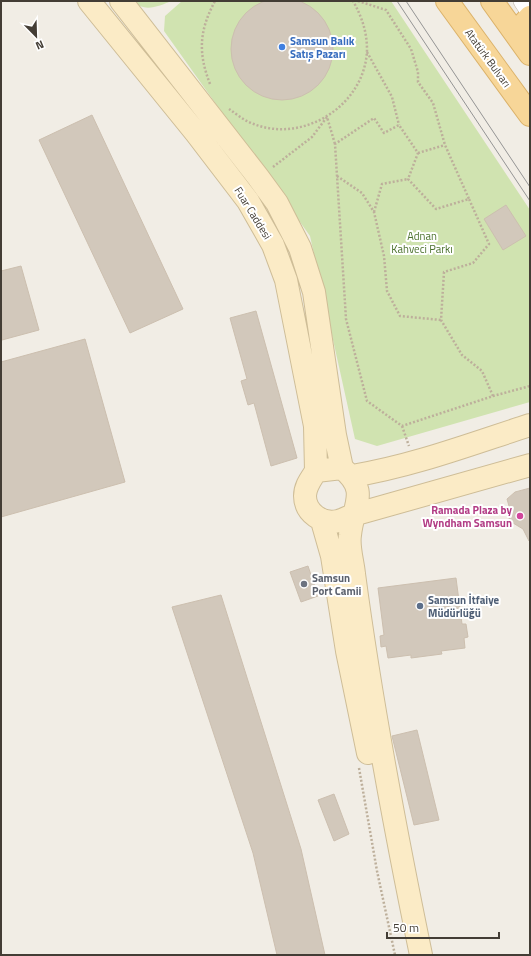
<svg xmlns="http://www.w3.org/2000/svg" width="531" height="956" font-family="'Titillium Web',sans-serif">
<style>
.green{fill:#d0e3b0}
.building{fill:#d2c8bb;stroke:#ccbfaf}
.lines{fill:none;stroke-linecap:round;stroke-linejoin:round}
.street-casing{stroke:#bfb7ac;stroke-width:18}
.secondary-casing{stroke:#cebd97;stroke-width:24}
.primary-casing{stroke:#dbb26a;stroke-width:24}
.path{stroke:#bdaf9b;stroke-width:2.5;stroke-dasharray:2 2;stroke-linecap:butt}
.street{stroke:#fff;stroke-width:17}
.secondary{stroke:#fbebc6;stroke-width:22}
.primary{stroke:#f7d698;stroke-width:22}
.tram{stroke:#949494;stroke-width:1}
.shop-dot{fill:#3f7fe0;stroke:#fff;stroke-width:1.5}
.hotel-dot{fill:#d1479c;stroke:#fff;stroke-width:1.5}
.worship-dot{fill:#6b7280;stroke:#fff;stroke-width:1.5}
.service-dot{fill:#5c6f8a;stroke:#fff;stroke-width:1.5}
.labels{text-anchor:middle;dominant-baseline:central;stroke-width:4;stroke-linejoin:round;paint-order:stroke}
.shop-label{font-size:11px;font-weight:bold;fill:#366cbe;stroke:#fff;text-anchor:start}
.street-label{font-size:11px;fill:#433d35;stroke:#fff}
.park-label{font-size:11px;fill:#4b712d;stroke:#fff}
.hotel-label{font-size:11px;font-weight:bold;fill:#b23c85;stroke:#fff;text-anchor:end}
.worship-label{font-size:11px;font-weight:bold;fill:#5b616d;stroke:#fff;text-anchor:start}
.service-label{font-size:11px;font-weight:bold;fill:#4e5e75;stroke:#fff;text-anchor:start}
</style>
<rect width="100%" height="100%" fill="#f1ede5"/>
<path class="green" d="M134,1H171C160,6 143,13 134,1Z
M182,1H391L530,210V402L377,446L355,439L310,236L164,31L165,16Z"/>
<path class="building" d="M231 49a51 51 0 1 1 102 0a51 51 0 1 1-102 0Z
M92,115L183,309L130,333L39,140Z
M506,205L526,236L503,250L484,219Z
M21,266L39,330L2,340L1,271Z
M256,311L297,458L271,466L254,403L248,405L241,381L247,379L230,318Z
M85,339L125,482L1,517V362Z
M530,488V541H529L523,529L513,523L509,519L511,513L507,499L515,492Z
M308,566L318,596L301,602L290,572Z
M456,578L462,624H466L468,637L464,638L465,648L441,651L442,654L411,658V655L388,658L386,646L381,647L380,636L384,635L378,588Z
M221,595L301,849L325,955H277L253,853L172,607Z
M417,730L439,820L414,825L392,736Z
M334,794L349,834L334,841L318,800Z"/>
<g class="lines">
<defs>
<path id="street" d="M522,1L530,13"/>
<path id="secondary" d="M89,1L196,133L248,201L273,245L286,280L315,426L316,471
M121,1L258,177L277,203L300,248L314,292L335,435L342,468
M352,476C413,466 471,444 530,425
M322,521L332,556L347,651L368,753
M421,955C395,829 371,702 354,574C353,562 348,547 350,535C353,505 370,491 342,468L316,471C311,479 305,486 305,496C305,513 323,525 338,521C343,520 348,517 353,515L530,465"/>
<path id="primary" d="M447,1L530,115
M492,1L530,54
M515,33L530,17"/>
</defs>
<use href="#street" class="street-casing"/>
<use href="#secondary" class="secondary-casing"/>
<use href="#primary" class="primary-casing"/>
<path class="path" d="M358,1L386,10L411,49L418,72V82L433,103L445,145L469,199
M367,52L392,97L399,125
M210,84C198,53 199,31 215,1
M229,109C235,113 242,119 249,122C300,146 365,107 367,50C367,32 362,17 353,1
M418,153L445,145
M273,167L312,137L327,117L335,144
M337,176L362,193L374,212L384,256L387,291L400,316L441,320
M374,212L382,184L408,179
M493,396L482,371L462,355L441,320L444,272L473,263L489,244L469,199L436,209L408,179L418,153L399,125L384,133L374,118L335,144L346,319L367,401L402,426L493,396L530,386
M402,426L409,446
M359,768L377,871L395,955"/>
<use href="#street" class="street"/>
<use href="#secondary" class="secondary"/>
<use href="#primary" class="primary"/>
<path class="tram" d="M397,1L530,201
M406,1L530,187"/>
</g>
<circle class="shop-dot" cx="282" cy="47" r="4"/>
<circle class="hotel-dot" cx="520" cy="516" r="4"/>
<circle class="worship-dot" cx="304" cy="584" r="4"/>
<circle class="service-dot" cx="420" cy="606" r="4"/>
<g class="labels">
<g class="shop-label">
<text x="290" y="41">Samsun Balık<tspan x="290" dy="13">Satış Pazarı</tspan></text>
</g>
<g class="street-label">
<text transform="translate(488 58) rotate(54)">Atatürk Bulvarı</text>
<text transform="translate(253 213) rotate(58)">Fuar Caddesi</text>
</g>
<g class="park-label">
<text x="422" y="236">Adnan<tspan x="422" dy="13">Kahveci Parkı</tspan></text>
</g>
<g class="hotel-label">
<text x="512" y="510">Ramada Plaza by<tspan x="512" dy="13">Wyndham Samsun</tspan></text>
</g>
<g class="worship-label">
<text x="312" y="578">Samsun<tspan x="312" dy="13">Port Camii</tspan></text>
</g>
<g class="service-label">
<text x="428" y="600">Samsun İtfaiye<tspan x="428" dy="13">Müdürlüğü</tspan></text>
</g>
</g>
<rect width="531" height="956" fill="none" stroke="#433d35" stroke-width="4"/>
<g transform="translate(36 36) rotate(157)" stroke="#ffffff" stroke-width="3" paint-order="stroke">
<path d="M0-3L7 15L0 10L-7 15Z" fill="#433d35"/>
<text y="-6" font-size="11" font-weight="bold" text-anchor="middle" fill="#433d35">N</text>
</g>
<path d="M387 932v6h112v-6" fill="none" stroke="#433d35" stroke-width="2"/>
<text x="393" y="932" font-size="12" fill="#433d35" stroke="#ffffff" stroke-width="3" paint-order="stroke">50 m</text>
</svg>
